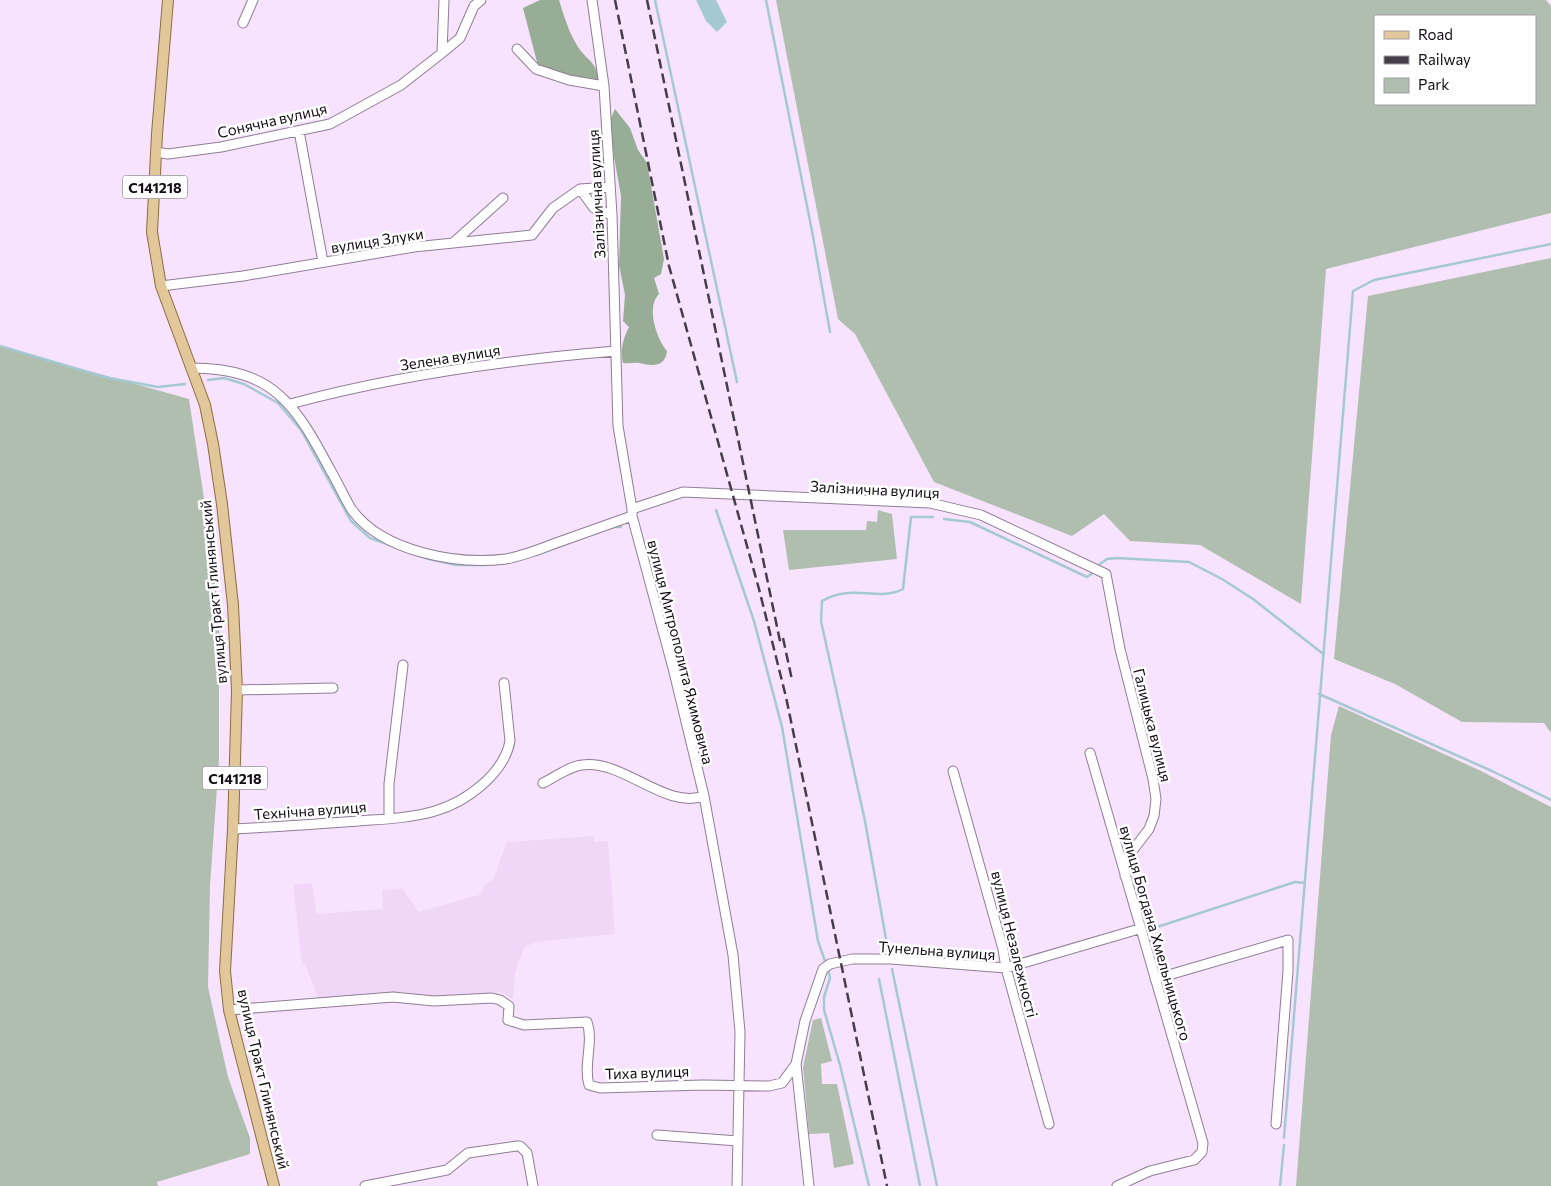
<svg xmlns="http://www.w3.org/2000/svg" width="1551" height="1186" font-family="Commissioner,sans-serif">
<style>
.built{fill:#f0d6f7}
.green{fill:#afbeae;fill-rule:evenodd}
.forest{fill:#97ad95}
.water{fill:#a4c9d2}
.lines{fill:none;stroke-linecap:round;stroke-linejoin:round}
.stream{stroke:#a4c9d2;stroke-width:2.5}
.minor-casing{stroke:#8f7d95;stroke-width:11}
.major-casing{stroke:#8c6e40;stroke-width:12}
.minor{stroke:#fff;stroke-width:9}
.major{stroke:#e1c79a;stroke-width:10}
.rail{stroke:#473d4a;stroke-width:2.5;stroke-dasharray:10 5;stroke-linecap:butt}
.labels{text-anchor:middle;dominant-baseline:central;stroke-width:5;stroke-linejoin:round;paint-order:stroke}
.shield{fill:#fff;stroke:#5a555b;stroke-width:1}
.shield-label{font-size:14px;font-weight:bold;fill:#130c15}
.street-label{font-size:15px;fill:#130c15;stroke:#fff}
</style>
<rect width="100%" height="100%" fill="#f8e3fe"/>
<path class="built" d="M593,836L594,842L608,841L615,934L535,942L524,948L515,972L513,999L500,992L432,996L404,992L318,998L305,964H302L293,885L312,883L316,914L383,909L382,890L403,889L418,912L482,894L483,886L493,880L507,842Z"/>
<path class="green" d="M776,0H1546L1551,6V213L1326,269L1301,604L1200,545L1130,541L1104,514L1072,536L934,482L855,334L838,319ZM1375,16H1535V104H1375Z
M1551,258V733L1544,723L1462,722L1395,684L1334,659L1368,296Z
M0,346L189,399L210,538L219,617V759L210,886L208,987L228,1077L250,1138V1154L157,1182L158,1186H0Z
M878,510L892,514L897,559L789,570L783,530H866L867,521L877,522Z
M1339,706L1479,770L1551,807V1186H1296L1331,735Z
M821,1018L832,1061L821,1064L822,1084H837L854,1164L834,1168L829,1133L809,1134L803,1067L813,1020Z"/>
<path class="forest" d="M540,0H559C564,16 569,33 578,47C590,64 595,59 600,83L538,66L523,8Z
M615,109L630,128L638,150L647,163L664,259L661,274L654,278L659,294C646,307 656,338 667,351C665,368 652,366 639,363C635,362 628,364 623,363C620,351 623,338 629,327L623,321L625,295L619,265L621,196L613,151L610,120Z"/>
<path class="water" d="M696,0H716L727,22L717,32L706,21Z"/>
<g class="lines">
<path class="stream" d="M655,0L737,382
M766,0L812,231L830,332
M0,346L104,377L158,387L185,384
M208,380L224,378L244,384L278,403L301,430L351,521L370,538L429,559L456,565H485
M716,510L754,621L782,727L818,941L826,964
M944,519L970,522L1087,577L1094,572
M612,527H621
M537,555L581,538
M1100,564L1107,559L1117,558L1189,562L1222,579L1253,599L1322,653
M1319,694L1492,771L1551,800
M1148,930L1295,882L1304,883
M888,950L865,821L821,621L822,601C852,583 879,602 903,589L911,517H933
M828,969L830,978L824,997V1010L840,1065L869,1186
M892,969L937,1186
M879,979L920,1186
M1284,1138L1353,291L1374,280L1551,244
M1280,1186L1284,1145"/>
<defs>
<path id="minor" d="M592,0L604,86L612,215L618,426L632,509
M243,23L253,0
M517,49L536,69L569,80L604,86
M442,53L444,0
M299,131L323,262
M156,152L168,154L221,147L330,124L401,85L442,53L460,38L474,6L481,0
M580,189L610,187
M454,242L503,198
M161,286L243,276L414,247L532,235L553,208L580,189L594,208L612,215
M191,368C275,368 296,406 332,473C339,485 345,499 352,510C383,552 457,565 506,559C523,556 540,549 556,543C581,534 606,525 632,516
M290,404C397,375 506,360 616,351
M237,690L333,688
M1090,753L1203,1143L1202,1152L1194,1160L1150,1171L1117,1186
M953,771L1003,949L1006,968L1049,1124
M543,783C555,777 570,766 582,765C623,759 665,810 704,796
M389,818V784L403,665
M233,829C276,827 317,824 359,821C384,819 412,818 435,811C466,802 504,774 510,741L504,683
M1155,979L1288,940V971L1276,1124
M229,1010L393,997L434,1001L492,998L500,1000L509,1006L508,1020L524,1025L587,1022C594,1042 583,1065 589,1085L600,1088L703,1085L769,1086L782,1083L796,1064L805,1021L823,969L830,964L852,959H891L1006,968L1139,929
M796,1064L809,1186
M657,1135L738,1141
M365,1186L447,1170L468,1153L517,1146H520L527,1153L533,1186
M737,1186L740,1032L733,955L704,796L673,668L632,516V509L683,492L930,503L981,515L1106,574L1120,649L1153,779L1156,799L1154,816L1149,829L1126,859L1125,876"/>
<path id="major" d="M168,0L157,134L152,232L161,286L205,405L213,444L222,504L233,605L237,690L233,829L225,971L229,1010L274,1186"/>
</defs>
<use href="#minor" class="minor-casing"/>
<use href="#major" class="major-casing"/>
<use href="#minor" class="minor"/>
<use href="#major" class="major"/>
<path class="rail" d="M615,0L669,266L759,589L786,697L887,1186
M647,0L781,646
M783,638L792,680"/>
</g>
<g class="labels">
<g class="shield">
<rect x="122.5" y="175.5" width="65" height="23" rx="4"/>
<rect x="202.5" y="766.5" width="65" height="23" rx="4"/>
</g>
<g class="shield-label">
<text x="155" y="187">С141218</text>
<text x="235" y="778">С141218</text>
</g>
<g class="street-label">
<text transform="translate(272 120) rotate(-13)">Сонячна вулиця</text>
<text transform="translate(596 194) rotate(-93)">Залізнична вулиця</text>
<text transform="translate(377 240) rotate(-9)">вулиця Злуки</text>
<text transform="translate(450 357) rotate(-9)">Зелена вулиця</text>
<text transform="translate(875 489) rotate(3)">Залізнична вулиця</text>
<text transform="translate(213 592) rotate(-95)">вулиця Тракт Глинянський</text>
<text transform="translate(681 652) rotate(76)">вулиця Митрополита Яхимовича</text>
<text transform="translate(1153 725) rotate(76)">Галицька вулиця</text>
<text transform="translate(310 810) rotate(-4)">Технічна вулиця</text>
<text transform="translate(1156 933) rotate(74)">вулиця Богдана Хмельницького</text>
<text transform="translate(1015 944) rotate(76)">вулиця Незалежності</text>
<text transform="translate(937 950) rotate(4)">Тунельна вулиця</text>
<text transform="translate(647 1072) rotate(-2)">Тиха вулиця</text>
<text transform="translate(264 1079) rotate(77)">вулиця Тракт Глинянський</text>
</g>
</g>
<rect x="1374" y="15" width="162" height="90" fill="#ffffff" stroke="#a19ea1"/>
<rect x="1384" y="31" width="25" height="8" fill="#e1c79a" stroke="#a19ea1"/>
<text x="1418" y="40" font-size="15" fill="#130c15">Road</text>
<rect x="1384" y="56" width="25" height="8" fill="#473d4a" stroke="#a19ea1"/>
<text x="1418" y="65" font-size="15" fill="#130c15">Railway</text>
<rect x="1384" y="78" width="25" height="15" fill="#afbeae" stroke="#a19ea1"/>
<text x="1418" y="90" font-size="15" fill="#130c15">Park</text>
</svg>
